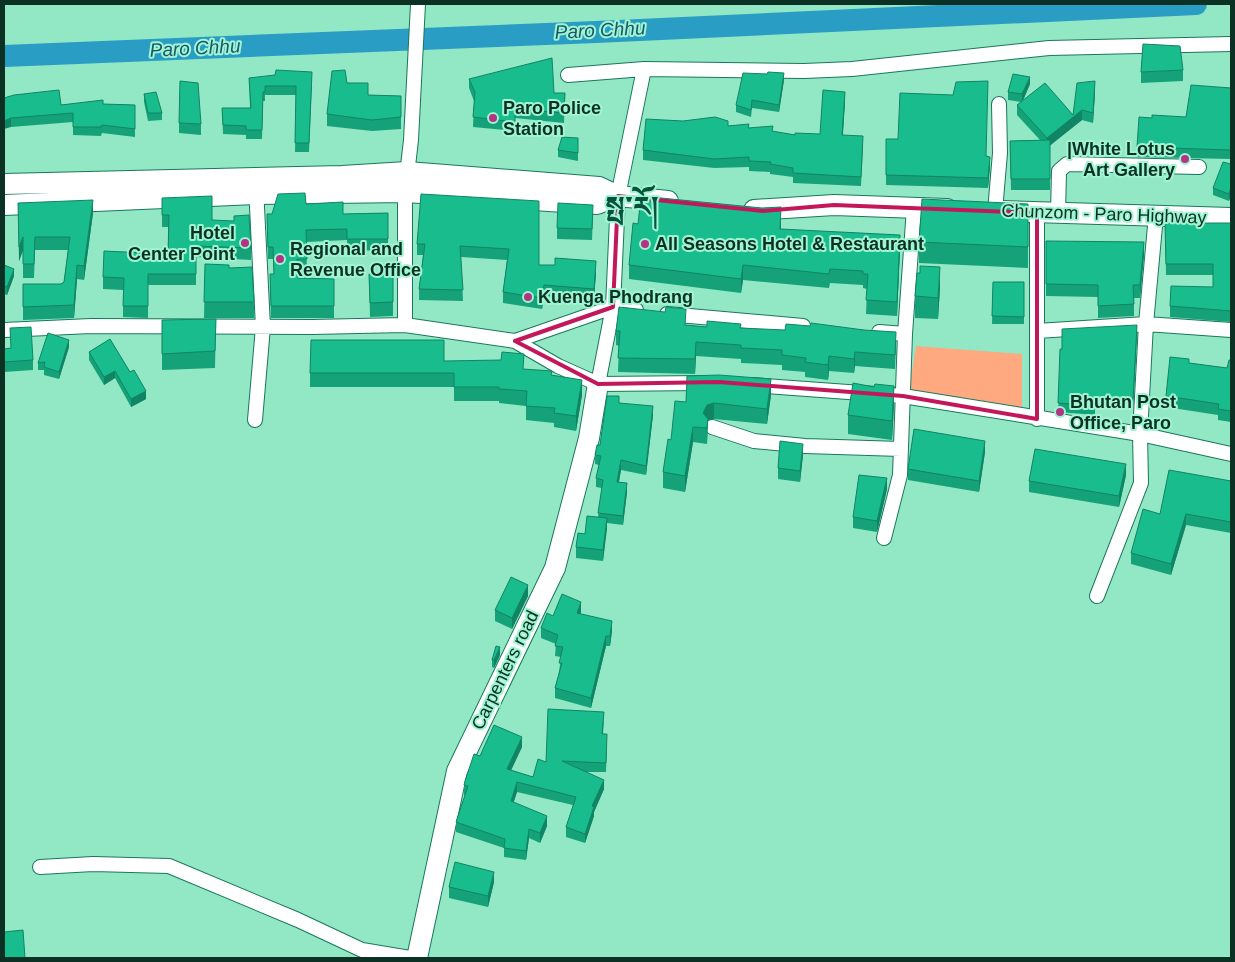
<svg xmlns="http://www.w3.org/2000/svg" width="1235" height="962" font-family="Arial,'Noto Serif Tibetan',sans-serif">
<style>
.green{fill:#fea980}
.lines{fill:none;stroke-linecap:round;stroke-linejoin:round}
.river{stroke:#2a9dc5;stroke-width:22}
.street-casing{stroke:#19785a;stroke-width:16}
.secondary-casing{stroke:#19785a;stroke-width:22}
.street{stroke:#fff;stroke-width:14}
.secondary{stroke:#fff;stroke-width:20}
.wall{fill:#15a279}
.shaded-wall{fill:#118463}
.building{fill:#18bc8d;stroke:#118463}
.marked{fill:none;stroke:#c2185b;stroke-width:4;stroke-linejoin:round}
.poi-dot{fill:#b23483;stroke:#9ff5d2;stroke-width:2}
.labels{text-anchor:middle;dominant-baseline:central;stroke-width:4;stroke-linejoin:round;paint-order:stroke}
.poi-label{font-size:18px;font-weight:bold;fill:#0b3124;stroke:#9ff5d2;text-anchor:start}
.street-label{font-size:18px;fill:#0b3124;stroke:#9ff5d2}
.water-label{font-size:19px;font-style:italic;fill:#1b566c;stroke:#9ff5d2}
.town-label{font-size:28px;font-weight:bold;fill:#06523c;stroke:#9ff5d2}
</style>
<rect width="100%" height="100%" fill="#92e8c5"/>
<path class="green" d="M916,346L1022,354V409L909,391Z"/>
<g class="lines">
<path class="river" d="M4,56L596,32L1196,4"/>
<defs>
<path id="street" d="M568,75L644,69L804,71L852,69L1049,48L1231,44
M995,211L1000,153L999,104
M1058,214L1059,171L1067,164L1199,167
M667,314L803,326
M405,325V192L411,140L418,4
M4,330L91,326L312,327L405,325L515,341L558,366L598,384L706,383
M1037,331L1146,324L1231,330
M879,332L905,334
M515,341L613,307L636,310
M598,384L613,307L618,196L644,69
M753,385L903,396L1140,434L1231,454
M1037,419V213
M255,420L263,327L256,187
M712,427L754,441L805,446L901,449
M884,538L900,475L905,334L914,208
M1097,596L1141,483L1140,434L1146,324L1156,215
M40,867L93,864L169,866L298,920L362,950L410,958"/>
<path id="secondary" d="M4,184L342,176L407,172L599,187L618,196L668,201
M4,205L256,194L405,192L597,204L618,196
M754,210L834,205L947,209
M1001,211L1231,218
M417,958L457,771L555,568L589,438L598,384"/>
</defs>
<use href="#street" class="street-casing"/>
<use href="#secondary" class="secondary-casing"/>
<use href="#street" class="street"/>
<use href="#secondary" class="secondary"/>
</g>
<path class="wall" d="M1183,70V81L1141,83V72Z
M249,78L312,81L309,152H295L296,95H265V101H263L262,139H246V135L223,134L222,108H250Z
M469,79L554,93H565L564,123L515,118V131L473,127L474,101L469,88Z
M784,80L779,112L752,108L751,117L736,112V105Z
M347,83L368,95L401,96V129L372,131L327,126V114Z
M1030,84L1023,101L1073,115L1095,92L1093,123L1082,120L1050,145V190H1011L1010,141L1040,140L1017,115V105L1021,102L1008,100V92Z
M1231,88V159L1137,157V147L1152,118L1186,117Z
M144,94L162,113V120L148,121L144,102Z
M4,98L61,105L103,104L135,105V137L102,133L101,136L73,135V122L11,127Z
M845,101L843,135L863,146L861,186L793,183V177L770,174V172L749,171V167L714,168L643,160V150L728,126L749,128L795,135L820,134Z
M179,123L201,124V135L179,133Z
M578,138V161L558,157V150Z
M886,139L986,156L990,167L988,188L886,185Z
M1231,164V195L1229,201L1213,195V188Z
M162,198L212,220L251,248V260L196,257V285H148V318L123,317V290L103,289V277L168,254V227H162Z
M539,201V265L596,272L594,300L544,296L542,309L503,303V292L507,260L461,257L463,301L419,300V289L423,255H417V244Z
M18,203L93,213L84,280L77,279L74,318L23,320V284H61L64,282L68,250H35L34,278H23V251L19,261Z
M306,204L343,214L388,213V250L347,251V240L306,242L307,270L298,271V278L334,279V318H271L270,274H274L273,259H268L267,214H272Z
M1028,204V268L919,263V242Z
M593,216L592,240L557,239V228Z
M781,221V229L900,249L897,316L866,314L867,289L863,288V285L830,283L829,288L743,280L741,293L629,279V265L638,224Z
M1165,223H1231V322L1170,317V306L1213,287V275H1166Z
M1046,241L1144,255L1140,298H1134V316L1098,318V297L1046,296Z
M205,264L254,302V318H204Z
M4,265L14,276L7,295L4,294Z
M393,273V316L370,317L369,274Z
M993,282H1024V324H992Z
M940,288L938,319L915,318V296Z
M216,319L215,368L162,370V320Z
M686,325L707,327L741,328L896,346L895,369L855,366L854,373L829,371L828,380L805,377V372L782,370V365L741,363V359L696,356L695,374L618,372L619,346L616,345V331Z
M10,328L33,360V370L4,372V349L11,348Z
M1137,333L1133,408L1095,406V415L1058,412L1062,349Z
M110,339L146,399L131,407L115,378L104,385L89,360V352Z
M69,347L59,379L44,375V370H38V363Z
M1231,360V422L1218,420V415L1166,407V396L1189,363L1227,368Z
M444,361L524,369L552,375L582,395L576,431L554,427V423L526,420V406L499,403V401H454V387H310V373Z
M771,395L767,424L714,419L708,420L707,444L693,442L685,492L663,488V472L686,402Z
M619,403L653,415L646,475L621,470L619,482L627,492L623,525L607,523L603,561L576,558V547L585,534L598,517L602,488L596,487V478L599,465L595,464V455Z
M894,404L892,440L848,434V415Z
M985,452L979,492L908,480V469Z
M803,455L800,482L778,479V468Z
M1126,475L1119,507L1029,492V481Z
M1231,481V533L1186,525L1171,575L1131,564V553L1160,514Z
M887,489L877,532L853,528V517Z
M528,596L512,629L495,621V610Z
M581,612L580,614L612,631L610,646H606L591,708L555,698V688L559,672L561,657L555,656L556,644L541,638V628L553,616Z
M500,655L494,668L492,667V660Z
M604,721L603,734L607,744L606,772H586L604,789L594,812V816L585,843L566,837V827L573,805L517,792L513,803L547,826L540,843L529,838L526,860L504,857V848L456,832V822L465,795H464V785L480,756L522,747L511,770L533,777L546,762Z
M494,882L488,907L449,898V887Z"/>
<path class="shaded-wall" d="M784,73V80L779,112V105Z
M1030,77V84L1022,102V94Z
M1095,81V92L1093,123V113Z
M845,92V101L842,145V135Z
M1082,110V120L1047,148V138Z
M11,118V127L4,129V121Z
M990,157V167L988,188V178Z
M1231,187V195L1229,201V194Z
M93,200V213L84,280V266Z
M781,207V221L780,243V229Z
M900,235V249L897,316V302Z
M23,237V250L19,261V247Z
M1144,242V255L1140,298V285Z
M596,261V272L594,300V289Z
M77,265V279L74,318V305Z
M743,265V280L741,293V279Z
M940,267V288L938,319V298Z
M14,269V276L7,295V287Z
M544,285V296L542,309V298Z
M1137,325V333L1133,408V399Z
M69,340V347L59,379V372Z
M696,342V356L695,374V359Z
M855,352V366L854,373V359Z
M829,356V371L828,380V365Z
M115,371V378L104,385V377Z
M771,379V395L767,424V409Z
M582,380V395L576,431V416Z
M894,386V404L892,440V421Z
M146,391V399L131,407V399Z
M714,403V419L708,420L707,444V420L703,428V413L707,405Z
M653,406V415L646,475V466Z
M693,427V442L685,492V476Z
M985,441V452L979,492V481Z
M803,444V455L800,482V471Z
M621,460V470L617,491V482Z
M1126,464V475L1119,507V496Z
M887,478V489L877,532V521Z
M627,483V492L623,525V516Z
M1186,514V525L1171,575V564Z
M607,518V529L603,561V550Z
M528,585V596L512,629V618Z
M581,602V612L577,623V613Z
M612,621V631L610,646V636Z
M606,636V646L591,708V698Z
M500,647V655L494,668V660Z
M522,737V747L507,779V769Z
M604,780V789L594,812V816L585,843V834L592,806Z
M517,782V792L511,811V801Z
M547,816V826L540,843V833Z
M529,829V838L526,860V851Z
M494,872V882L488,907V896Z"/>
<path class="building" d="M1143,44L1180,46L1183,70L1141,72Z
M552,58L554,93H565L564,113L515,109V122L473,117L475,92L469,79Z
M276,70L312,72L309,143H295L296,86H265V92H263L262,130H246V126L223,125L222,108H251L249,78L275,75Z
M345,70L347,83H368V95L401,96V117L372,120L327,114L332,71Z
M768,72L784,73L779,105L752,100L751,110L736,105L743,73L767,74Z
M1013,74L1030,77L1022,94L1008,92Z
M180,81L198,83L201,124L179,123Z
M988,81L986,156L990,157L988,178L886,175V139H898L900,93L953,95L956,82Z
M1095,81L1093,113L1082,110L1047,138L1017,105L1045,83L1073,115L1077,83Z
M1191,85L1231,88V150L1137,147L1139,117L1152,118V115L1186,117Z
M59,90L61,105L103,100V104L135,105V129L102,125L101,127H73V113L11,118L4,121V98L14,95Z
M823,90L845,92L842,135L863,136L861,177L793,173V168L770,164L771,162L749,161V157L714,159L643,150L646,119L683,121L715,117L728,121V126L749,124L748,128L773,126L772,131L795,135V133L820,134Z
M156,92L162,113H148L144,94Z
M562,137L578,138V153L558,150Z
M1050,140V179H1011L1010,141Z
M1223,162L1231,164V187L1229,194L1213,188Z
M305,193L306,204L343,202V214L388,213V239H347V229L306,230L307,259H297L298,278L334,279V306H271L270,274H274L273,247H268L267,214H272L278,194Z
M421,194L539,201V265H555V258L596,261L594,289L544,285L542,298L503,292L509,249L460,246L463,290L419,289L425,244H417Z
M212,196V220L234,221V216L249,215L251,248L196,246V274H148V306H123L124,278L103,277L104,251L168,254L169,215H162V198Z
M641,196L762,208L781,207L780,229L900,235L897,302L866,300L868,274H863V271L830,269L829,274L743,265L741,279L629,265L633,223L638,224Z
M922,199L1028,204V247L919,242Z
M93,200L84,266L77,265L74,305L23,307V284H61L64,282L70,237H35L34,264H23V237L19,247L18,203Z
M558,203L593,205L592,229L557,228Z
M1165,223H1231V311L1170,306L1171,286L1213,287V264H1166Z
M1046,241L1144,242L1140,285H1133L1134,304L1098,306V285L1046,284Z
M205,264L229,265V268L252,267L254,302H204Z
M4,265L14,269L7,287L4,286Z
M920,266L940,267L938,298L915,296L917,273H920Z
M393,273V302L370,303L369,274Z
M993,282H1024V317L992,316Z
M619,307L665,312L666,307L686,309L685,325L707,327V321L741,324L740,328L785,330L786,324L810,326L811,323L864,330L896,332L895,355L855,352L854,359L829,356L828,365L805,362L806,358L782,355V350L741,348V345L696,342L695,359L618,358L620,331H616Z
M216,319L215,351L162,354V320Z
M1137,325L1133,399L1095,398V406L1058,403L1060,349H1062V329Z
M31,327L33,360L4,362V349L11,348L10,328Z
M48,333L69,340L59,372L44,367L45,362L38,363Z
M110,339L130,372L134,370L146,391L131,399L115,371L104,377L89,352Z
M311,340H444V361L501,360L502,352L524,354L523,369L552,371L551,375L582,380L576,416L554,413L555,408L526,406L527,391L499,389V387H454V373H310Z
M1170,357L1189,359V363L1227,368L1229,360H1231V411L1218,409L1219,404L1166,396Z
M719,375L771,379L767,409L714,403L707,405L703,413L708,419L707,428L693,427L685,476L663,472L668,439L671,440L675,401L686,402L687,376Z
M853,383L874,387L875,384L894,386L892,421L848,415Z
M607,396H619V403L653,406L646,466L621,460L617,482L627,483L623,516L598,513L603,480L596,478L601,456L595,455L597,445H600Z
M914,429L985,441L979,481L908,469Z
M780,441L803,444L800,471L778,468Z
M1035,449L1126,464L1119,496L1029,481Z
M1169,470L1231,481V522L1186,514L1171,564L1131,553L1143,509L1160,514Z
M859,475L887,478L877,521L853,517Z
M587,516L607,518L603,550L576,547L578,533L585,534Z
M511,577L528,585L512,618L495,610Z
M562,594L581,602L577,613L612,621L610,636H606L591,698L555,688L562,663H559L563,647L555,646L558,635L541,628L547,613L553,616Z
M496,646L500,647L494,660H492Z
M548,709L604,712L602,734H607L606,763L562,761L604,780L592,806L594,807L585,834L566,827L576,797L517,782L511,801L547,816L540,833L529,829L526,851L504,848L505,839L456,822L468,786L464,785L465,781L474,754L480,756L494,725L522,737L507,769L533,777L538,759L546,762Z
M455,862L494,872L488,896L449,887Z
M23,930L25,958H4V932Z"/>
<path class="marked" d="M618,196L763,211L834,205L1037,213V419L903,396L719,382L598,384L515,341L613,307Z"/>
<g class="poi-dot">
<circle cx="493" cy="118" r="5"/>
<circle cx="1185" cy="159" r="5"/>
<circle cx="245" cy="243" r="5"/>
<circle cx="645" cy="244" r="5"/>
<circle cx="280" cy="259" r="5"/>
<circle cx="528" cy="297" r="5"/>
<circle cx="1060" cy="412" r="5"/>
</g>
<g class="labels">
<g class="poi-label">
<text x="503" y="108">Paro Police<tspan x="503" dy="21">Station</tspan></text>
<text x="1175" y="149" text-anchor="end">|White Lotus<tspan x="1175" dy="21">Art Gallery</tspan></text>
<text x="235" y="233" text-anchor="end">Hotel<tspan x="235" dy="21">Center Point</tspan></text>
<text x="655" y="244">All Seasons Hotel &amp; Restaurant</text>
<text x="290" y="249">Regional and<tspan x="290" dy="21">Revenue Office</tspan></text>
<text x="538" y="297">Kuenga Phodrang</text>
<text x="1070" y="402">Bhutan Post<tspan x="1070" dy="21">Office, Paro</tspan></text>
</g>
<g class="street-label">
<text transform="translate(1104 214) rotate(2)">Chunzom - Paro Highway</text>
<text transform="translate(505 670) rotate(-64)">Carpenters road</text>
</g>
<g class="water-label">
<text transform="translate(600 30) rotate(-3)">Paro Chhu</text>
<text transform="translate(195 48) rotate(-3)">Paro Chhu</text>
</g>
<g class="town-label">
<text x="632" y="206">སྤ་རོ།</text>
</g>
</g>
<rect width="1235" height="962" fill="none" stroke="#0b3124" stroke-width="10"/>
</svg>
